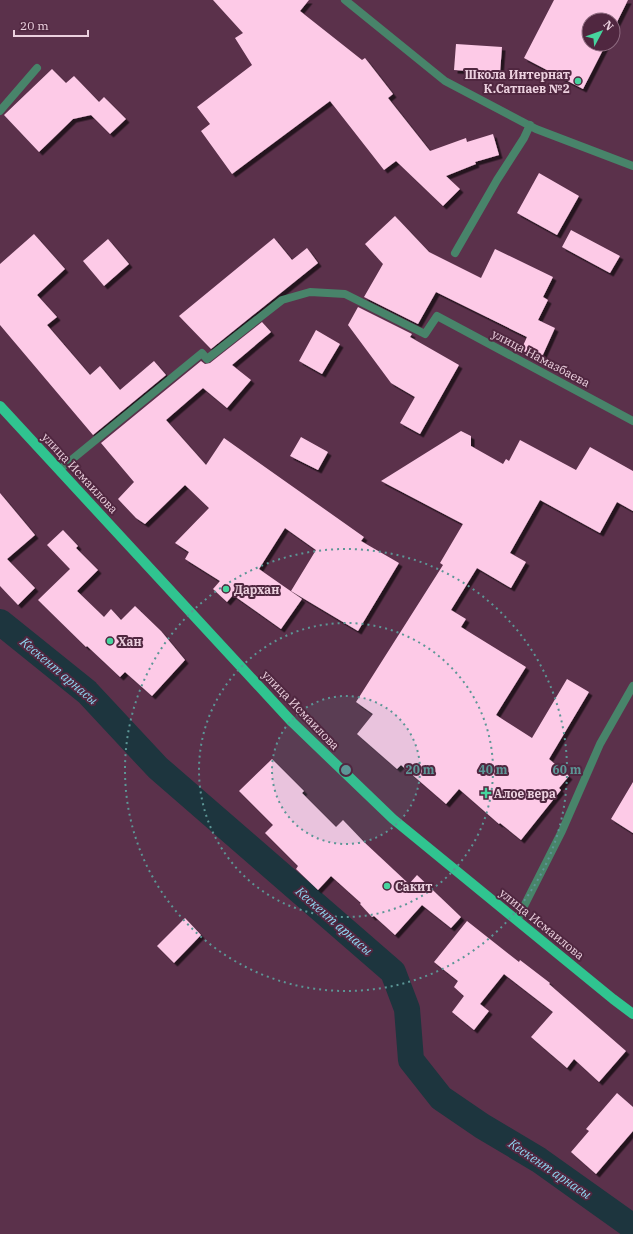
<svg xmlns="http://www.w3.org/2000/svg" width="633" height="1234" font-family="'IBM Plex Serif',serif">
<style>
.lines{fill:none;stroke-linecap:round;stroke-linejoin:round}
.canal{stroke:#1d353e;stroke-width:26}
.building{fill:#fdcae7;filter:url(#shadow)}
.street{stroke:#48846a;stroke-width:8}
.primary{stroke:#30c490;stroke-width:10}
.ring{fill:none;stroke:#5c9696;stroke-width:2;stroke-dasharray:2 4}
.poi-dot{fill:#46d49e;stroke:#502740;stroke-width:1.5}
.labels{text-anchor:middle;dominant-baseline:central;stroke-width:4;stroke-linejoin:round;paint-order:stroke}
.poi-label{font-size:12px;font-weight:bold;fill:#ecd1df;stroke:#502740;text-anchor:start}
.street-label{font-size:12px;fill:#ecd1df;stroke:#502740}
.water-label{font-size:13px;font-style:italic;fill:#8fd5f0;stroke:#502740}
.centre{fill:#5c9696;stroke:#502740;stroke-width:2}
.ring-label{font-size:12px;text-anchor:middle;font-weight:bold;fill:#5c9696;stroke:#502740;stroke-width:4;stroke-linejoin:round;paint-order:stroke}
</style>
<defs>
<filter id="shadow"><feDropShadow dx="3.5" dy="3.5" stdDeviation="0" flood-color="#0009"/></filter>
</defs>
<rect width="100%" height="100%" fill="#5b314b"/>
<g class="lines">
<path class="canal" d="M0,622L87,692L158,768L393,972L407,1009L411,1060L441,1098L482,1126L539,1160L633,1227"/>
</g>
<path class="building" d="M213,0H309L300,11L362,60L365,58L393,94L388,98L430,151L466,138L467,142L493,134L499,155L475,162L476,164L446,176L460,189L443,206L396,161L384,170L330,101L232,174L201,131L210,124L197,107L252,65L235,38L243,33Z
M554,0H628L613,30V20H589V44H606L583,89L524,58Z
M456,44L502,47L500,73L454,70Z
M52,69L66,83L74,76L99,102L104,97L126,119L110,134L91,115L73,119L39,152L4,115Z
M539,173L579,196L557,235L517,213Z
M395,216L429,252L481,278L495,249L553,277L543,297L548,300L538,320L555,328L541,359L521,350L527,337L436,292L418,324L364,297L383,264L365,244Z
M571,230L620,256L610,273L562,247Z
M34,234L65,269L37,295L57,317L47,325L90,375L100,366L120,390L154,361L166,375L93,435L0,325V264Z
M274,238L292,260L307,248L318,263L211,349L179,316Z
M108,239L129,264L104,286L83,261Z
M358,307L412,334L410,337L459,365L420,434L400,423L415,397L391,383L348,325Z
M262,322L271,332L232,365L251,380L227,408L203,388L166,420L206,465L224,438L364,537L361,541L399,563L358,631L291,591L316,550L285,528L259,569L302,599L281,629L233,595L227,602L213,589L220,581L185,559L189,552L175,543L209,508L185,485L145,524L136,518L118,499L134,482L101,443L201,361L205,364L210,363Z
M316,330L340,344L322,374L299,361Z
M461,431L471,436V446L503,464L506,459L509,461L520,440L576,470L590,447L633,471V511L617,502L600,533L540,500L510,553L526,562L511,588L477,568L451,610L466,619L461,627L526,667L496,715L532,738L567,679L589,692L549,759L569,776L559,788L561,790L521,840L500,823L499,824L459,789L446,804L401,765L397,769L357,734L373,714L356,702L443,565L440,563L463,524L381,481Z
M301,437L328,452L318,470L290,456Z
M0,493L35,535L7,559L35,588L18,605L0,586Z
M63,530L78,546L76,548L98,570L77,591L104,617L111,609L121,620L135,606L161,631L185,660L152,696L125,672L120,677L87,646L86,647L38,600L70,569L47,545Z
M272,759L304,791L302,793L336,827L343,820L364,842L409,884L417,875L461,917L451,928L422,905L395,935L374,916L372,917L360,904L361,903L331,876L318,890L296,869L298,866L265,833L273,825L239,791Z
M633,782V833L611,819Z
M185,918L201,935L174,963L157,946Z
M467,921L519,962L520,960L550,983L549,984L626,1051L599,1082L574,1059L567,1068L531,1037L553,1012L504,974L480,1004L489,1011L474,1030L452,1012L464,996L454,987L458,981L434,962Z
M617,1093L633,1107V1131L596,1174L571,1152L589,1131L586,1129Z"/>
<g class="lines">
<path class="street" d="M345,0L445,81L536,129L633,166
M0,111L37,68
M455,253L497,180L524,138L530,125
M59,470L202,353L207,359L282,300L310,292L345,294L425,334L437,316L633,421
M517,920L562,831L600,744L633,686"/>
<path class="primary" d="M0,406L292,722L393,819L613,999L633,1014"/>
</g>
<circle cx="346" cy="770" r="74" fill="#5c9696" fill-opacity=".12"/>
<g class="ring">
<circle cx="346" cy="770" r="74"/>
<circle cx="346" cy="770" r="147"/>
<circle cx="346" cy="770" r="221"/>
</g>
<g class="poi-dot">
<circle cx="578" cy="81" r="4"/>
<circle cx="226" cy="589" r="4"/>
<circle cx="110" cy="641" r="4"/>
<path d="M484 787h4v4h4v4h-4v4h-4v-4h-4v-4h4z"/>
<circle cx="387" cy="886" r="4"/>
</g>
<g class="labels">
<g class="poi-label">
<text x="570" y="74" text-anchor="end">Школа Интернат<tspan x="570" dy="14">К.Сатпаев №2</tspan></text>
<text x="234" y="589">Дархан</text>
<text x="118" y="641">Хан</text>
<text x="494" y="793">Алое вера</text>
<text x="395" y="886">Сакит</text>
</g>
<g class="street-label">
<text transform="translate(541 358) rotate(28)">улица Намазбаева</text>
<text transform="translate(80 473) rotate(47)">улица Исмаилова</text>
<text transform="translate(301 710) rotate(46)">улица Исмаилова</text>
<text transform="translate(542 924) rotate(39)">улица Исмаилова</text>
</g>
<g class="water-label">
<text transform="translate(59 671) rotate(40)">Кескент арнасы</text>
<text transform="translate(334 921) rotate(41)">Кескент арнасы</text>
<text transform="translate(550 1169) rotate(34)">Кескент арнасы</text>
</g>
</g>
<circle cx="346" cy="770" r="6" class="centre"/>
<g class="ring-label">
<text x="420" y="774">20 m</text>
<text x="493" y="774">40 m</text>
<text x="567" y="774">60 m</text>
</g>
<g transform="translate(601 32) rotate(49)"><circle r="19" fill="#502740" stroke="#8e6b80"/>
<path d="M0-3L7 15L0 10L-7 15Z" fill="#46d49e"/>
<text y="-6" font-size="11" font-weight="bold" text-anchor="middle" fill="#ecd1df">N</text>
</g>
<path d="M14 30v6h74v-6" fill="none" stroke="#ecd1df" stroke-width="2"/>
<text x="20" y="30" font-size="12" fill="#ecd1df" stroke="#502740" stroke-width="3" paint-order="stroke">20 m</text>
</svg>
